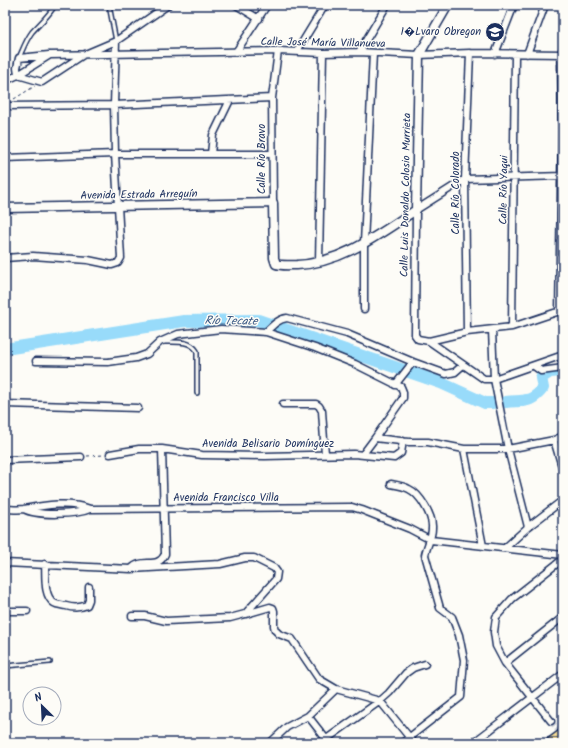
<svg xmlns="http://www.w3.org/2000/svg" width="568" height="748" font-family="Kalam,sans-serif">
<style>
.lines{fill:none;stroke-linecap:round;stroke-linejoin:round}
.river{stroke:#98dbfa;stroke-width:12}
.street-tunnel{stroke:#d0d3d8;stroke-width:6;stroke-dasharray:6 3;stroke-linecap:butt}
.lane-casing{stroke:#1b2f5e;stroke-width:6}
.street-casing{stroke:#1b2f5e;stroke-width:9}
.secondary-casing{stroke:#1b2f5e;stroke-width:11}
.highway-casing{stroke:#1b2f5e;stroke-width:14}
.path{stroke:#1b2f5e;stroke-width:1;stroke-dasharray:3 3;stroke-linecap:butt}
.lane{stroke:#fdfcf7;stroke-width:3}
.street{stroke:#fdfcf7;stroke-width:6}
.secondary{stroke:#fdfcf7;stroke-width:8}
.highway{stroke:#fadf96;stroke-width:11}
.labels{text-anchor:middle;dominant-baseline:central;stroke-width:3;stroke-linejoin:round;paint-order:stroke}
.poi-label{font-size:11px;fill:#1b2f5e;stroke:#fdfcf7;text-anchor:end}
.street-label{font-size:11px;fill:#1b2f5e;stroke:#fdfcf7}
.water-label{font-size:12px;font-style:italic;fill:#3a5a85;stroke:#fdfcf7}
</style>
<rect width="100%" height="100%" fill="#fdfcf7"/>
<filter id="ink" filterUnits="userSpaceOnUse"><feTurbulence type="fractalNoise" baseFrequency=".025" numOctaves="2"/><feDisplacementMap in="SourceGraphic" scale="8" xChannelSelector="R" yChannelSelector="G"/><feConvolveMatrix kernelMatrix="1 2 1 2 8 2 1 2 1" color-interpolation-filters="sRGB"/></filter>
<g filter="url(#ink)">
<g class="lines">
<path class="river" d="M5,349L184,321L258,320L441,383L485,403H493
M506,402C523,400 531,404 543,388L541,378L550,372L563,371"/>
<path class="street-tunnel" d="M551,721L563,736"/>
<defs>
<path id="lane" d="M109,5L116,41
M19,58C23,49 26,40 32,32C40,23 49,16 55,5
M164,342C176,342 190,340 197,351V393
M5,666L50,662"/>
<path id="street" d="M236,5L259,19
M297,51L325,5
M236,52L267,5
M359,52L387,5
M495,54L514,5
M527,54L545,5
M49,55L19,58L17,68L18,75L42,82L83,55L116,41L168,5
M5,81L18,75L50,55L278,51L323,53L359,52L419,55L470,53L563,54
M5,106L114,105L272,98
M211,154L213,135L230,100
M5,158L115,154H272
M563,176L465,179L416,210L415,335L418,339L429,341L467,332L512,327L563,310
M273,203L272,98L278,51
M5,258L33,256L88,260L112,265L118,263L121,258L115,154L114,105L116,41
M319,262L323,53
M364,309V243L373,53
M559,312L562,130L561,54L563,49
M512,327L515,54
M492,330L494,379L508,449L528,527
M266,332C272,326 278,319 287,318L347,334L413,362
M467,332L465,179L470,53
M429,341L484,379H494L563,355
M36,361L108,362L136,358L147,354L160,342L178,334L221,329L266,332L315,348L355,364L401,387L403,392V398L375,438
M534,366L541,371L563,368
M395,385L413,362L446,374L455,372L463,365
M5,404L138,408
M283,404H316L319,406L322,411L325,454
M554,440L563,470
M464,449L483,546
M110,454L139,449H162L202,455L265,456L354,454L394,458L401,453L403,441
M363,454L375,438L409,442H428L464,449H508L554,440L563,436
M5,460L81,457
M391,484C397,485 404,486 409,489C420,494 433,516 432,528C432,538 427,545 425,555L440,608L452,617L459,635L464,660L461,697L402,743
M5,509C11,509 18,510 24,509C45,505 70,501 90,509L352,507L362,510L410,529L431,540L563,555
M24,509C36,516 77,515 90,509
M505,548L528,527L563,500
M5,563L131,569L220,564L245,558H254L274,568L277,572L276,579L245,614L230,618L166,621L145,616H132
M45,564C46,575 43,596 54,603C57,605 62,605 66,606C73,608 80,608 87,605L89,600V587
M131,569C142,557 158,570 165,554L162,449
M5,611H27
M246,614L270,607L273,608L274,611V626L275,630L279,634L292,639L319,679L336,689L380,701L414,743
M505,663L563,617
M308,716L336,689
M551,721L505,663L496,646L494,632L496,617L512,599L563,559
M270,743L287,727L308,716L326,739
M321,743L380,701L389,693L406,673L413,668L425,664
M473,743L563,674"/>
<path id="secondary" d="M5,208L273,203L274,258L276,264C282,266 290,265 297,265C342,263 379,234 416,210L419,55L448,5"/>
<path id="highway" d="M552,743L563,735"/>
</defs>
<use href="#lane" class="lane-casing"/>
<use href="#street" class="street-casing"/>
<use href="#secondary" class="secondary-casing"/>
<use href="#highway" class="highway-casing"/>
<path class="path" d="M14,99L35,86
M87,456L104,455"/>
<use href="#lane" class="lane"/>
<use href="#street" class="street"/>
<use href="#secondary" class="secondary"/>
<use href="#highway" class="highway"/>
</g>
</g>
<defs>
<symbol id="school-disc" viewBox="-11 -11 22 22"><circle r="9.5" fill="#1b2f5e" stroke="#fdfcf7"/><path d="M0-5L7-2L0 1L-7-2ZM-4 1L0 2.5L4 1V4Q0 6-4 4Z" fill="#fff"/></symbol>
</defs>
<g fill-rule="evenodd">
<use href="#school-disc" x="484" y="21" width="22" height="22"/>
</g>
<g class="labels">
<g class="poi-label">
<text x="481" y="32">I�Lvaro Obregon</text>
</g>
<g class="street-label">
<text transform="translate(323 43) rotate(1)">Calle José María Villanueva</text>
<text transform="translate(262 159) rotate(-90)">Calle Río Bravo</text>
<text transform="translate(504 190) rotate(-89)">Calle Río Yaqui</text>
<text transform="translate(456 193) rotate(-90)">Calle Río Colorado</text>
<text transform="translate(139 195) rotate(-1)">Avenida Estrada Arreguín</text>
<text transform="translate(406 195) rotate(-89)">Calle Luis Donaldo Colosio Murrieta</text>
<text x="268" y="444">Avenida Belisario Domínguez</text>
<text x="226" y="498">Avenida Francisco Villa</text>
</g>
<g class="water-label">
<text transform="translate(231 321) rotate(1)">Río Tecate</text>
</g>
</g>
<rect width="568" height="748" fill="none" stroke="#fdfcf7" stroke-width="20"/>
<rect x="10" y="10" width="548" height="728" fill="none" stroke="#1b2f5e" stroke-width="1.5" filter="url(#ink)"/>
<g transform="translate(42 706) rotate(336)"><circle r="19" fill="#fdfcf7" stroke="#a3aaba"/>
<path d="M0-3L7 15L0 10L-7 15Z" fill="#1b2f5e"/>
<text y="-6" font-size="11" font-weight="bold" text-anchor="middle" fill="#1b2f5e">N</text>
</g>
</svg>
